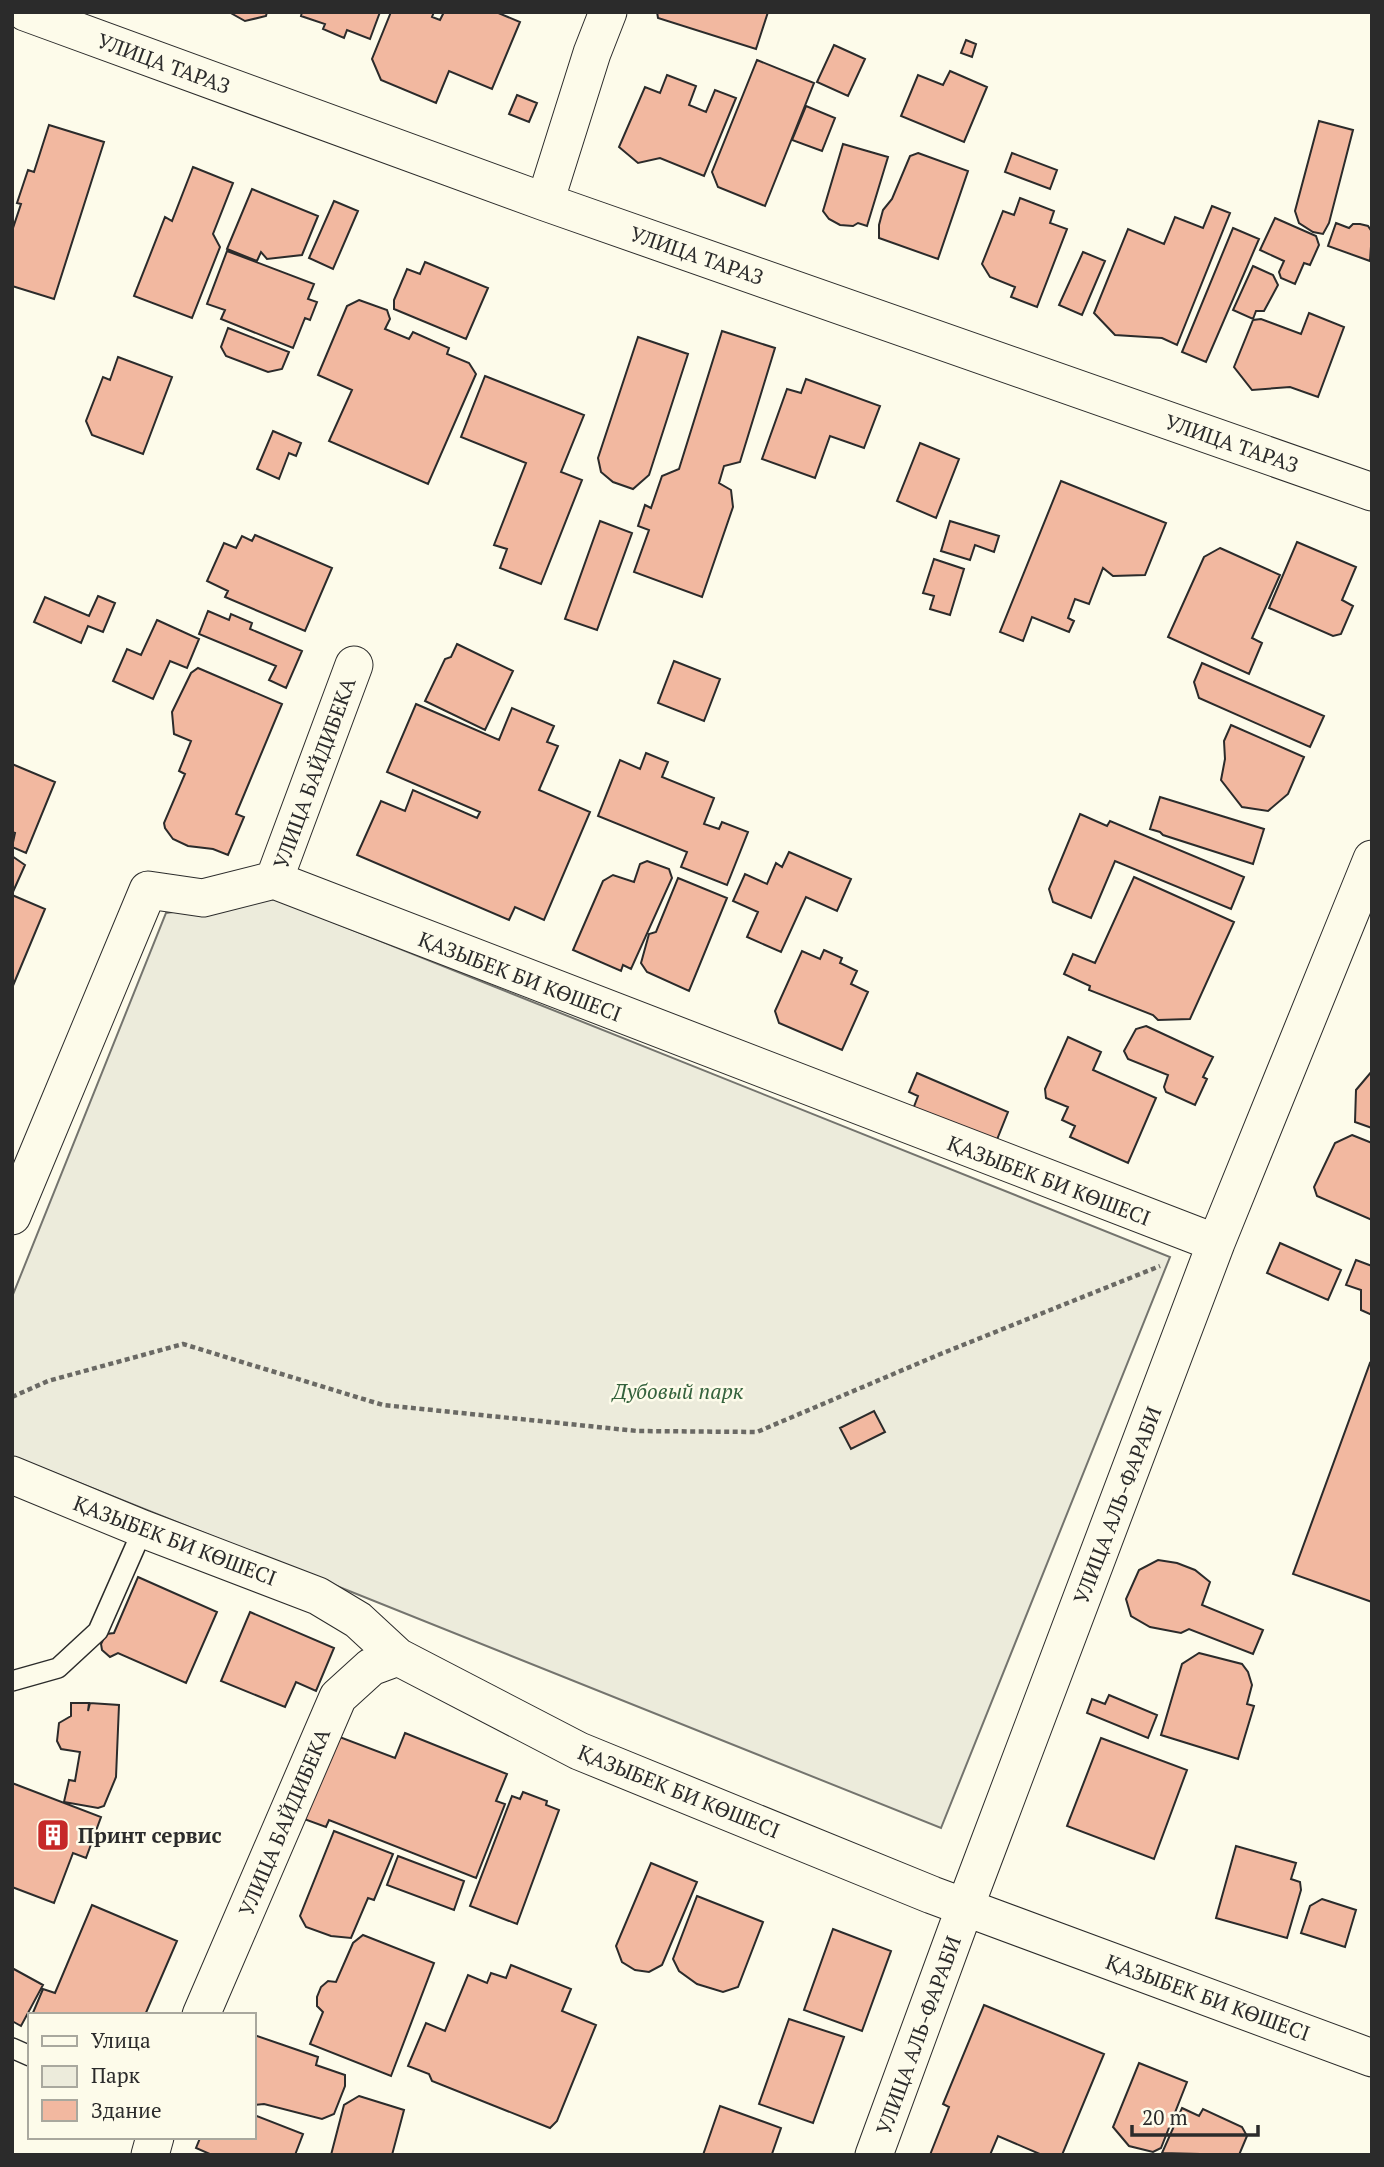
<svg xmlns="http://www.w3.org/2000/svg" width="1384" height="2167" font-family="'PT Serif',serif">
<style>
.green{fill:#ecebdb;stroke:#74746e;stroke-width:2}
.building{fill:#f2b8a0;stroke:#2b2b2b;stroke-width:2}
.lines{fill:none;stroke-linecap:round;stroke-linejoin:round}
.lane-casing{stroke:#2b2b2b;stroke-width:22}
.street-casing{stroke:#2b2b2b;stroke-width:39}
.path{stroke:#6a6964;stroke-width:4.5;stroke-dasharray:5 3.5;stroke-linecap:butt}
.lane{stroke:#fdfbea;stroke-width:19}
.street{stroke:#fdfbea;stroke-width:37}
.labels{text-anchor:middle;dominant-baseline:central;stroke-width:5;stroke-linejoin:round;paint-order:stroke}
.street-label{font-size:21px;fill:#2b2b2b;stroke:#fdfbea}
.park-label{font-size:21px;font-style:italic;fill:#34623c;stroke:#fdfbea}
.poi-label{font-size:21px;font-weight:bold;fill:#2b2b2b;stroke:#fdfbea;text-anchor:start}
</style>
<rect width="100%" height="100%" fill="#fdfbea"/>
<path class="green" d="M273,898L1170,1257L941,1828L12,1456V1297L166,913Z"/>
<path class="building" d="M229,12H267L266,16L245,21Z
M302,12H380L370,39L347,30L344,38L323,29L325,24L301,16Z
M391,12H434L432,17L440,20L444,12H496L520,22L492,89L449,71L436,103L381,80L372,59Z
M657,12H768L756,49L658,18Z
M966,40L976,44L972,57L961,53Z
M834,45L865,59L848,96L817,82Z
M757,60L814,83L765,206L718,187L712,172Z
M950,71L987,87L964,142L901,116L918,75L943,85Z
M667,75L696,86L689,105L706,112L715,90L736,98L704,176L660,158L638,163L619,147L645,87L660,93Z
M517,95L537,103L529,122L509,114Z
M806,106L835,118L822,151L792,140Z
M1319,121L1353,130L1329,223L1323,234L1313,232L1299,223L1295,211Z
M49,125L104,142L54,299L12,286V231L21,204L17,203L28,170L34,172Z
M843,144L888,157L867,226L858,223L853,226L840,225L829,219L823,211Z
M918,153L968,171L938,259L879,238V225L883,210L892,199L910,156Z
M1012,153L1057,170L1050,189L1005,172Z
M193,167L233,183L213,234L220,247L192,318L134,296L165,217L172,221Z
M252,189L318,216L302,255L267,259L261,252L257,261L227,249Z
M1020,198L1054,211L1050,223L1067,229L1037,307L1011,297L1015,287L990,277L982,264L1003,211L1014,215Z
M334,201L358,211L333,269L309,258Z
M1212,206L1230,213L1177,345L1162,338L1115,335L1094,313L1128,229L1164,244L1175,217L1203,228Z
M1275,218L1316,236L1319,245L1310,265L1304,263L1295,284L1281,278L1279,272L1284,261L1260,250Z
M1336,223L1349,228L1353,224H1360L1368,226L1372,232L1370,261L1328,246Z
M1233,228L1259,239L1206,362L1182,352Z
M227,251L314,284L308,299L317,302L310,320L305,318L293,348L221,319L225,310L207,304Z
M1083,252L1105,261L1082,315L1059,305Z
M425,262L488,288L466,339L394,309V300L407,269L420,274Z
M1253,266L1273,275L1278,285L1264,311H1256L1253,319L1233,310Z
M359,300L387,310L390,319L385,329L409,339L413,332L449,348L447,354L469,363L476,374L428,484L329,441L352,390L318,375L347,306Z
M1309,313L1344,327L1318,397L1290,387L1252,390L1234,367L1253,320L1261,319L1301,334Z
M228,328L289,352L282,369L268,372L226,356L221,347Z
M722,331L775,348L740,462L724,466L719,483L731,490L733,507L702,597L634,572L649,530L638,526L645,505L651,508L662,476L679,469Z
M638,337L688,354L649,475L633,489L613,482L601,472L598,458Z
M118,357L172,377L143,454L92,435L86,421L103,377L110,380Z
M485,376L584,415L561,472L582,480L541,584L500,568L507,549L494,545L526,463L461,437Z
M806,379L880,406L864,448L830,436L815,478L762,459L787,389L801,393Z
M273,431L301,443L296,456L289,453L279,479L257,469Z
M920,443L959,459L936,518L897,501Z
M1061,481L1166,523L1145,575L1113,576L1103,568L1089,604L1075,599L1068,618L1074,621L1069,632L1032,617L1023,641L1000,632Z
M600,521L632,533L597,630L565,619Z
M950,521L999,536L994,552L975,545L970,560L941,551Z
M255,535L332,568L305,631L225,597L228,591L207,581L224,543L236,548L242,536L252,541Z
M1297,542L1356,567L1342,600L1353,606L1341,634L1333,636L1269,608Z
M1220,548L1280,575L1252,638L1262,643L1249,674L1168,637L1204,557Z
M934,559L964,569L950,615L930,609L934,596L923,593Z
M98,596L115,603L103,632L88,626L81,643L34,622L45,597L89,616Z
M208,611L229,620L231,614L252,623L250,629L302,651L286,688L269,680L276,666L199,634Z
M157,620L199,639L187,668L170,661L153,699L113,681L127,649L141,655Z
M457,644L513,671L485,730L425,701L445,659L451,657Z
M674,661L720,679L704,721L658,703Z
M1202,663L1324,716L1310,747L1199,698L1194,682Z
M198,668L282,704L236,814L244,817L228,855L213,849L188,846L173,839L165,828L164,823L185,774L179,771L191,741L174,734L172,712L191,673Z
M416,704L499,740L512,708L554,726L547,742L558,746L539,790L590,812L544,920L515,907L509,920L357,855L381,801L405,811L413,790L477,818L480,812L387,772Z
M1231,725L1304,757L1288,794L1268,811L1242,807L1221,780L1225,759L1224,741Z
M646,753L668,762L662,777L714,798L704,824L719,829L722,822L748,832L727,885L681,867L687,852L598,816L620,760L640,769Z
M12,764L55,782L26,853L12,847L15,833L12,832Z
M1160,797L1264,829L1253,864L1163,835L1160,832L1150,829Z
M1080,814L1107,826L1110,821L1244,877L1231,909L1115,861L1091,918L1053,902L1049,889Z
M789,852L851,879L837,911L806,897L781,952L747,937L758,912L733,901L745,874L767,884L776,863L782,867Z
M12,856L25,865L12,894Z
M647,861L669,869L672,878L631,969L623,965L621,971L573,950L603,881L613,875L634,882L640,864Z
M1134,877L1234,922L1190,1019L1158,1020L1153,1015L1089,990L1090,986L1064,974L1073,954L1095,963Z
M678,878L727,898L689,991L647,972L641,963L649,934L656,932Z
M12,895L45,909L12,988Z
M824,950L842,958L840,963L857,971L851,984L868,992L842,1050L779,1023L775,1011L802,951L820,959Z
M1146,1026L1213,1057L1203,1077L1207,1079L1195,1105L1166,1092L1164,1087L1168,1075L1128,1059L1124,1051L1136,1029Z
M1068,1037L1101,1052L1093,1070L1156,1098L1128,1163L1070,1137L1075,1126L1062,1120L1068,1107L1046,1098L1045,1089Z
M1372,1071V1128L1355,1122L1356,1090Z
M917,1073L1008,1112L992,1152L910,1117L918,1096L909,1092Z
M1352,1135L1372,1143V1220L1317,1196L1314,1187L1335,1143Z
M1280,1243L1341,1270L1328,1300L1267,1273Z
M1356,1260L1372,1266V1315L1361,1310V1290L1346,1285Z
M1370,1363L1372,1364V1602L1293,1574Z
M874,1411L885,1432L851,1449L840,1428Z
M1158,1560L1177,1563L1195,1570L1210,1582L1202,1605L1263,1630L1253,1654L1189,1629L1181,1633L1150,1627L1131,1616L1126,1599L1139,1570Z
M138,1577L217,1612L186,1683L118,1653L110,1657L102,1650L101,1644L106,1634L114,1633Z
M250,1612L334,1648L316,1691L296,1682L285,1707L221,1681Z
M1199,1653L1242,1664L1248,1672L1252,1685L1247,1704L1254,1706L1238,1759L1161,1735L1182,1664Z
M1109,1695L1157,1715L1148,1738L1087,1713L1092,1699L1105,1704Z
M71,1703H89L88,1711L90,1703L119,1705L116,1777L104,1806L98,1808L64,1802L69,1780L75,1781L80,1752L61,1749L57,1741L59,1723L71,1716Z
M405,1733L507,1774L496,1801L505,1804L476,1878L329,1820L326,1827L304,1819L337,1736L395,1758Z
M1101,1738L1187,1770L1154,1859L1067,1826Z
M12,1783L101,1817L86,1858L73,1853L54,1903L12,1887Z
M523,1792L547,1801L546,1805L559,1810L517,1924L470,1906L512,1796L520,1799Z
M334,1831L393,1854L374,1900L368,1898L351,1938L331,1936L306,1927L300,1916Z
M1236,1846L1296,1863L1291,1879L1300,1882L1301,1890L1287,1938L1216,1918Z
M398,1856L464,1881L454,1910L387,1885Z
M651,1863L697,1882L662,1965L649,1972L635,1970L622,1962L616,1946Z
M697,1896L763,1922L738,1987L723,1992L697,1984L679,1971L673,1959Z
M1322,1899L1356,1910L1345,1947L1301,1933L1310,1906Z
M92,1905L177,1941L145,2015H32L43,1989L55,1993Z
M833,1929L891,1951L862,2031L804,2010Z
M363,1935L434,1963L391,2076L310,2044L323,2012L317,2006V1997L321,1987L328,1981L336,1982L353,1943Z
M511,1965L571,1989L562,2011L596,2025L557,2121L550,2128L432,2081L429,2074L408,2066L426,2023L445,2031L468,1975L487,1983L491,1973L506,1978Z
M12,1968L43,1985L21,2026L12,2021Z
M984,2005L1104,2054L1062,2155H1042L998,2136L990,2155H930L949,2107L943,2104Z
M789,2019L844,2037L813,2123L759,2104Z
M254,2035L318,2057L316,2065L345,2075V2086L334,2114L322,2119L264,2104L254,2105Z
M1139,2063L1187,2082L1161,2148L1153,2152L1129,2146L1113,2127Z
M359,2096L404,2110L392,2155H331L344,2105Z
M720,2106L781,2128L772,2154L774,2155H703Z
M1182,2108L1199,2116L1203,2109L1242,2127L1247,2136L1239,2155L1162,2153Z
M254,2115L303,2134L295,2155H212L196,2148L200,2138L197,2137H254Z"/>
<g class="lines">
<defs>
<path id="lane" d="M12,1681L58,1668L98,1631L143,1529
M12,2048L30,2056"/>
<path id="street" d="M25,12L545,202L1372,492
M545,202L592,53L608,12
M274,880L354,665
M12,1216L148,890L203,898L274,880L1216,1243
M12,1475L143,1529L318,1596L358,1620L398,1657L579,1751L932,1895L1372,2058
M201,2015L338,1697L371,1667L398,1657
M150,2155L155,2137
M874,2155L965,1907L1216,1243L1372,859"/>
</defs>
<use href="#lane" class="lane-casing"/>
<use href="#street" class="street-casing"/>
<path class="path" d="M12,1397L48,1381L183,1344L383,1405L637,1431L757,1432L938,1355L1160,1266"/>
<use href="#lane" class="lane"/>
<use href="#street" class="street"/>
</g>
<defs>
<symbol id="building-square" viewBox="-11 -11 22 22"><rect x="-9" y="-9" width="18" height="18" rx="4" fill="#c62828" stroke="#fdfbea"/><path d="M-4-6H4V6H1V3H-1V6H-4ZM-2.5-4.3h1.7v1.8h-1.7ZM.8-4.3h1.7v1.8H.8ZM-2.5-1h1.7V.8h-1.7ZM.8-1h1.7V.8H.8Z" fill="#fff"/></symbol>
</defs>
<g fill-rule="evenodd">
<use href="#building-square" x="34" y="1816" width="38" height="38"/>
</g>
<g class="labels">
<g class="street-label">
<text transform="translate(164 63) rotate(20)">УЛИЦА ТАРАЗ</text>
<text transform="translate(697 255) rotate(19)">УЛИЦА ТАРАЗ</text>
<text transform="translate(1232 443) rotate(19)">УЛИЦА ТАРАЗ</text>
<text transform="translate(314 773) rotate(-70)">УЛИЦА БАЙДИБЕКА</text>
<text transform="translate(520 976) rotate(21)">ҚАЗЫБЕК БИ КӨШЕСІ</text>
<text transform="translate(1049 1180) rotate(21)">ҚАЗЫБЕК БИ КӨШЕСІ</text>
<text transform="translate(1117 1505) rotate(-69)">УЛИЦА АЛЬ-ФАРАБИ</text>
<text transform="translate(175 1540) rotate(21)">ҚАЗЫБЕК БИ КӨШЕСІ</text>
<text transform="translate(679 1791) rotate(22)">ҚАЗЫБЕК БИ КӨШЕСІ</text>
<text transform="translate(284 1822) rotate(-67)">УЛИЦА БАЙДИБЕКА</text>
<text transform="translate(1208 1997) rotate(20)">ҚАЗЫБЕК БИ КӨШЕСІ</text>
<text transform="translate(918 2035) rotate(-70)">УЛИЦА АЛЬ-ФАРАБИ</text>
</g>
<g class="park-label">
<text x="678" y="1391">Дубовый парк</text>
</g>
<g class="poi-label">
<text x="78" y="1835">Принт сервис</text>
</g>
</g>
<rect width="1384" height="2167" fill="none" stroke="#2b2b2b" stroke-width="28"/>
<rect x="28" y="2013" width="228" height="126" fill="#fdfbea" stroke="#a9a89e" stroke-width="2"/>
<rect x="42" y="2036" width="35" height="10" fill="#fdfbea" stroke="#a9a89e" stroke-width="2"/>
<text x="91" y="2048" font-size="21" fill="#2b2b2b">Улица</text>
<rect x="42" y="2066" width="35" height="21" fill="#ecebdb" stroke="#a9a89e" stroke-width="2"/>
<text x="91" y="2083" font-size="21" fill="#2b2b2b">Парк</text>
<rect x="42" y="2100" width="35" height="21" fill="#f2b8a0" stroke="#a9a89e" stroke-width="2"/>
<text x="91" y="2118" font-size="21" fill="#2b2b2b">Здание</text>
<path d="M1132 2125v10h126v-10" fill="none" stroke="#2b2b2b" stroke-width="3.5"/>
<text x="1142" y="2125" font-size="21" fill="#2b2b2b" stroke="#fdfbea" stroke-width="5" paint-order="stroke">20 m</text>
</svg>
